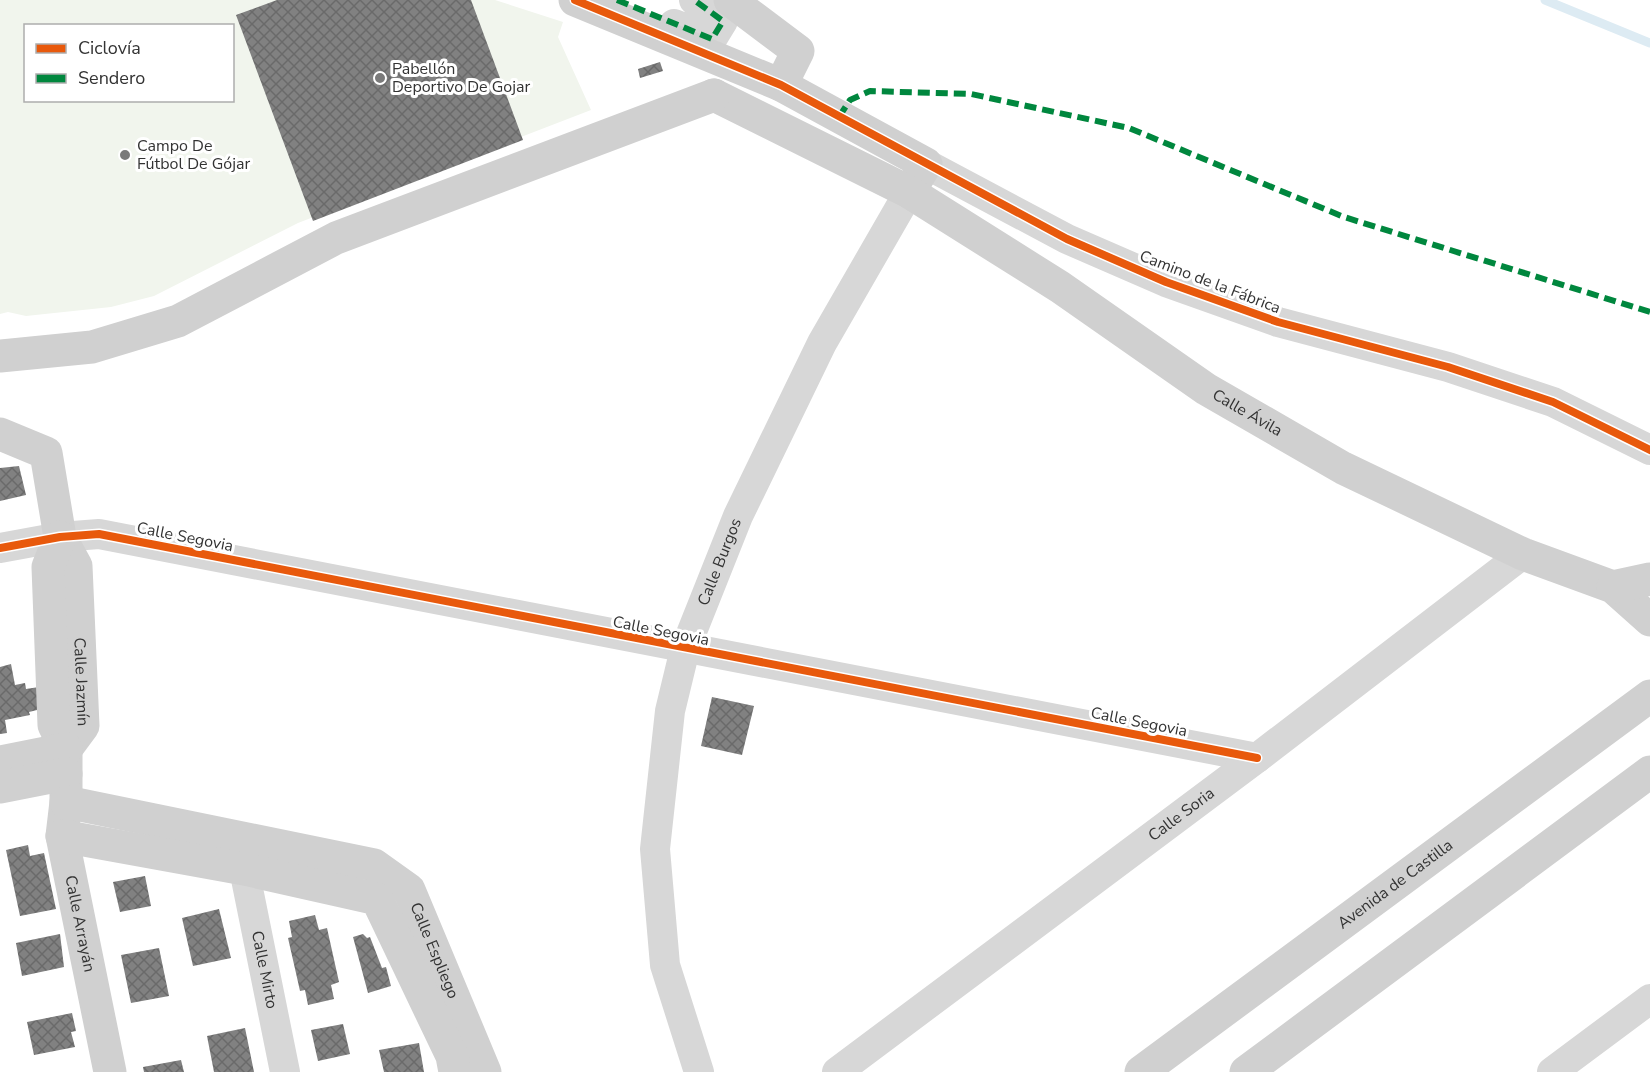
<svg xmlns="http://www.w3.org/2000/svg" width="1650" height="1072" font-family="'Nunito Sans',sans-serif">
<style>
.green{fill:#f1f5ed;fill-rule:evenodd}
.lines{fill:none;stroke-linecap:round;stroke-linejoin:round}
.stream{stroke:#ddebf3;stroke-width:9}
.building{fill:url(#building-cross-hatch)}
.street{stroke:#d7d7d7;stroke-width:30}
.secondary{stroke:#d0d0d0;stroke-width:33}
.quiet{stroke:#00873e;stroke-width:6;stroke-dasharray:12 6;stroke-linecap:butt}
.cycleway-casing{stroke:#fff;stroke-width:11}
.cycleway{stroke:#e8590c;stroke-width:8}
.poi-dot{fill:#7a7a7a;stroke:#fff;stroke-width:2}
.labels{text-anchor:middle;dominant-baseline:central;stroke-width:6;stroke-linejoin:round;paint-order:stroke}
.poi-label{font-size:16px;fill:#333;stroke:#fff;text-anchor:start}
.street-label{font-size:16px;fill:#333;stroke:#fff}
</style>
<defs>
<pattern id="building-cross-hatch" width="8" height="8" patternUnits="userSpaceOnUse" patternTransform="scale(1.5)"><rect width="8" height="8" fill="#818181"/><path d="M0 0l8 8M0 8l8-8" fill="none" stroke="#6a6a6a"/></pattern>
</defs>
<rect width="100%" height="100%" fill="#fff"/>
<path class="green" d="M0,0H495L563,22L558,37L591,110L298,223L154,296L111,307L26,316L8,312L0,314ZM26,26H232V100H26Z"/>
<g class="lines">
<path class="stream" d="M1545,0L1650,43"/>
</g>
<path class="building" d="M277,0H471L523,140L313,221L236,15Z
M660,62L663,71L640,78L638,69Z
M19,466L26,495L0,501V468Z
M11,664L15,685L25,683L26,689L39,687L41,709L29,712L30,715L5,720L7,733L0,734V667Z
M712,697L754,706L742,755L701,746Z
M28,845L30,856L44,853L56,909L20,916L6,850Z
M145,876L151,906L120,912L113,882Z
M219,909L231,958L193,966L182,918Z
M315,915L319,930L327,928L339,982L331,985L334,999L308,1005L305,990L300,991L298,982L288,938L292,937L289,921Z
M60,934L64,967L22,976L16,943Z
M363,934L367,938L370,937L382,968L386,967L391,986L368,993L353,937Z
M159,948L169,996L131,1003L121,955Z
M72,1013L76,1031L71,1032L75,1047L34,1055L27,1022Z
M343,1024L350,1054L318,1061L311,1030Z
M245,1028L254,1072H214L207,1036Z
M419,1043L424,1072H384L379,1050Z
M181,1060L184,1072H144L143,1067Z"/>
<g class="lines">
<g class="street">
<path d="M674,24L712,39L723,21L694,0"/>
<path d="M926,164L1067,239L1166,282L1278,322L1448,367L1553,402L1650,450"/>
<path d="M0,548L60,537L99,534L1257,758"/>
<path id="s1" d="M246,848L244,869L285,1072"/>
<path id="s2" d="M699,1072L665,965L655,849L670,711L685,649L738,516L822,343L909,192"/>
<path id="s3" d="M837,1072L1257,758L1523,554"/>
<path d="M1552,1072L1650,999"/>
</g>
<g class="secondary">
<path d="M575,0L781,85L926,164L909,192"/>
<path d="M730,0L798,51L781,85"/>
<path id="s4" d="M714,95L909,192L1060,287L1206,389L1343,468L1523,554L1613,587L1650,620"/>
<path d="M0,356L92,347L178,321L336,238L714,95"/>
<path id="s5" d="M0,434L46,453L60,537L76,566L83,726L66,749"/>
<path id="s6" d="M60,537L48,567L54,725L66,749V802L62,836L110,1072"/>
<path d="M1613,587L1650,579"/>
<path d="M0,762L66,749"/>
<path d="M0,787L66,774"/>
<path id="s7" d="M66,802L374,865L409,890L485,1072"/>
<path d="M62,836L244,869L377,899L452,1056L455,1072"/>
<path id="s8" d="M1141,1072L1650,696"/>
<path d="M1246,1072L1650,772"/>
</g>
<path class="quiet" d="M617,0L712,39L723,21L694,0
M839,117L850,100L870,91L971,94L1129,128L1344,217L1650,312"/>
<defs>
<path id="cycleway" d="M575,0L781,85L1067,239L1166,282L1278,322L1448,367L1553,402L1650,450
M0,548L60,537L99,534L1257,758"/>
</defs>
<use href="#cycleway" class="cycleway-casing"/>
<use href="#cycleway" class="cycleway"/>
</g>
<g class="poi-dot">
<circle cx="380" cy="78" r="6"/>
<circle cx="125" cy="155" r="6"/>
</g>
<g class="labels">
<g class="poi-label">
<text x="392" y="69">Pabellón<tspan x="392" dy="18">Deportivo De Gojar</tspan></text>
<text x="137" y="146">Campo De<tspan x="137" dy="18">Fútbol De Gójar</tspan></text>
</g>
<g class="street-label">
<text transform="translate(1210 282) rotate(21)">Camino de la Fábrica</text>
<text stroke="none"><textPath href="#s4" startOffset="622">Calle Ávila</textPath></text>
<text transform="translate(185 537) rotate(11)">Calle Segovia</text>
<text stroke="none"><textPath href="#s2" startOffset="525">Calle Burgos</textPath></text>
<text transform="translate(661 631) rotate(11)">Calle Segovia</text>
<text stroke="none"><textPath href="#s5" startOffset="284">Calle Jazmín</textPath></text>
<text transform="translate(1139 722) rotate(11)">Calle Segovia</text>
<text stroke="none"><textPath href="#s3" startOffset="430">Calle Soria</textPath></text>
<text stroke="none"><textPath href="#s8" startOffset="316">Avenida de Castilla</textPath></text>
<text stroke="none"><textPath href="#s6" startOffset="394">Calle Arrayán</textPath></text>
<text stroke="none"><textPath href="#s7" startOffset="423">Calle Espliego</textPath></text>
<text stroke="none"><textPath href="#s1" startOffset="124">Calle Mirto</textPath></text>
</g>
</g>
<rect x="24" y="24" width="210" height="78" fill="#ffffff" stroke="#adadad" stroke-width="1.5"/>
<rect x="36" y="44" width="30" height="9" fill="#e8590c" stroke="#adadad" stroke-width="1.5"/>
<text x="78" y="54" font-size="18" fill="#333333">Ciclovía</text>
<rect x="36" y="74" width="30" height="9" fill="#00873e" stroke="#adadad" stroke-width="1.5"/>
<text x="78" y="84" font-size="18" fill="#333333">Sendero</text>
</svg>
